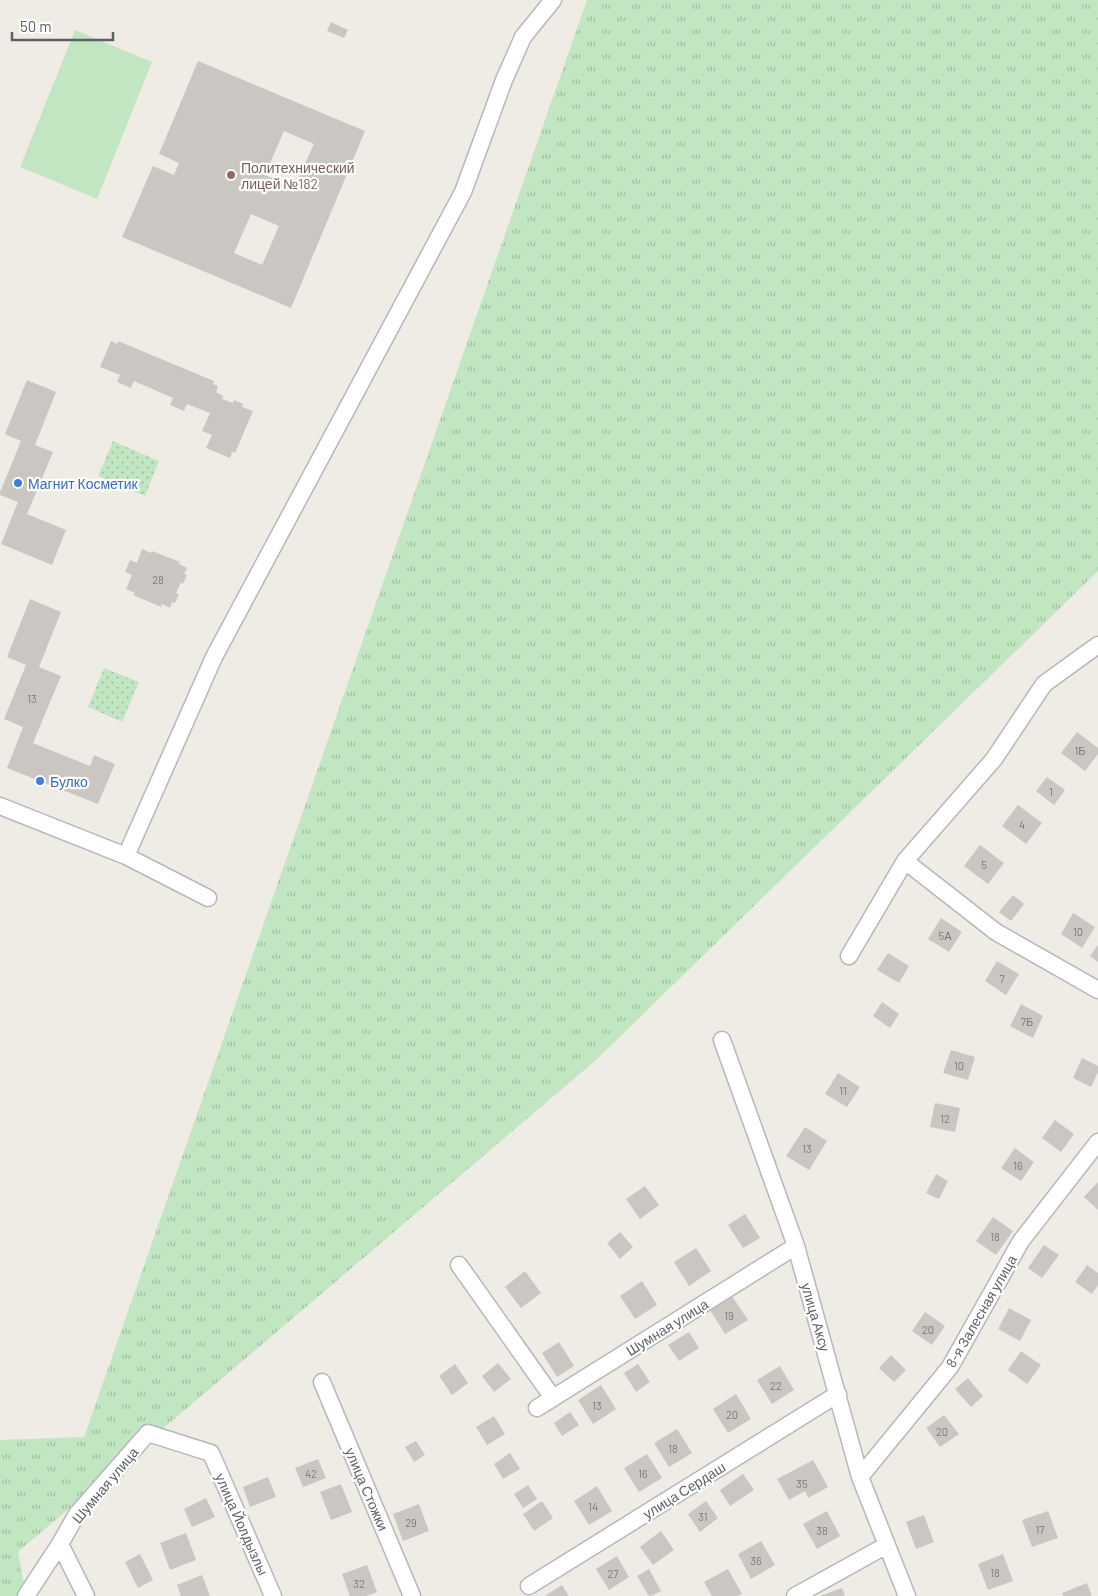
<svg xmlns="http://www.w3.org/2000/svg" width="1098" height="1596" font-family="Barlow,sans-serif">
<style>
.grass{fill:url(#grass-tufts)}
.park{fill:url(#park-dots)}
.garden{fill:#c3e6c2}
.building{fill:#cac7c2;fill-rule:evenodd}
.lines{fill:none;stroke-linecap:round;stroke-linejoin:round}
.street-casing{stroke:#b5b7bc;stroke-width:19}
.street{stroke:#fff;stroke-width:16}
.education-dot{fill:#8d6e63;stroke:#fff;stroke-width:2}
.shop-dot{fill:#3f7fe0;stroke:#fff;stroke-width:2}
.labels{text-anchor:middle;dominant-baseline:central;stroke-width:4.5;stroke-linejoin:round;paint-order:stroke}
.number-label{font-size:11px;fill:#787a7c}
.education-label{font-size:14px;fill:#785e54;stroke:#fff;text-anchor:start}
.shop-label{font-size:14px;fill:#366cbe;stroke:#fff;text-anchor:start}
.street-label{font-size:14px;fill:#5d6165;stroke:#fff}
</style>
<defs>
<pattern id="grass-tufts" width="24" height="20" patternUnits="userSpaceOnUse" patternTransform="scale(1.25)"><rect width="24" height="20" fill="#c3e6c2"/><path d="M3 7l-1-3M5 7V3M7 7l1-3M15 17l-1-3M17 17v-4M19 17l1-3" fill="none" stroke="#a2bea1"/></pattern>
<pattern id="park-dots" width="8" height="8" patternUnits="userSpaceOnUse" patternTransform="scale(1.25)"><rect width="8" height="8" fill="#c3e6c2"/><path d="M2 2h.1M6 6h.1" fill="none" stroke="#a2bea1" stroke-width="1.8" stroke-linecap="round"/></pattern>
</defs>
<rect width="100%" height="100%" fill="#efece5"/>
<path class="grass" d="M587,0H1098V571L595,1061L18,1552L26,1596H0V1440L84,1437Z"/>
<path class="park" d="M113,441L159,461L145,496L98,476Z
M104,668L139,682L122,722L88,707Z"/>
<path class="garden" d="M75,30L152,62L97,199L20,167Z"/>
<path class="building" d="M331,22L348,30L344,38L327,31Z
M198,61L365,131L291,308L122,237L153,166L174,175L179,163L159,154ZM284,131L314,144L294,188L265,175ZM251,214L279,226L262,265L234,253Z
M111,341L117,344L118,341L214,381L213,384L218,386L216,392L223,396L222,399L233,403L234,400L243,404L242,407L253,411L235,453L232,452L230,458L206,448L212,435L202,431L210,413L187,404L184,411L170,405L173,398L134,381L131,388L117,382L120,375L100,367Z
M27,380L56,392L35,445L53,452L27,514L66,530L52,565L1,544L18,502L0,495V492L21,441L5,434Z
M142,549L151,553L152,551L180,562L179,564L187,568L184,574L187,575L183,584L181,582L176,593L179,594L175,603L172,602L170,608L162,604L161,607L133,595L135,593L126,589L132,575L125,572L130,560L137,563Z
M30,599L61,612L39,667L61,676L33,743L90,766L94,755L115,764L98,804L7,768L23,727L4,719L26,665L7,657Z
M1077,732L1098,748V754L1085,771L1061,753Z
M1047,777L1065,790L1054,805L1036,791Z
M1018,805L1042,823L1026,844L1002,826Z
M980,845L1004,863L988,884L964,866Z
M1013,895L1024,904L1011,921L999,912Z
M1073,913L1095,927L1082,948L1061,934Z
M941,918L962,932L949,952L928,939Z
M1098,945V962L1090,956Z
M888,953L909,966L899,983L877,970Z
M997,961L1019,974L1006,995L985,981Z
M882,1002L899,1014L890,1028L873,1016Z
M1021,1004L1043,1016L1033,1038L1010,1026Z
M951,1050L975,1057L968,1080L943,1073Z
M1082,1058L1098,1066V1072L1091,1087L1073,1078Z
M838,1073L860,1087L847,1107L825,1094Z
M935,1103L960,1108L955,1132L930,1127Z
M1055,1120L1074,1134L1061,1152L1042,1138Z
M805,1127L827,1141L809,1170L786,1156Z
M1015,1148L1034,1162L1021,1181L1001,1168Z
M936,1174L948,1181L939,1199L926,1193Z
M1098,1182V1210L1084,1197Z
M645,1186L659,1205L640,1219L626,1199Z
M745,1214L760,1238L743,1248L728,1225Z
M993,1217L1013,1231L996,1255L976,1241Z
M620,1232L633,1247L620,1259L607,1243Z
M1044,1245L1059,1255L1042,1278L1028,1268Z
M696,1248L711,1271L689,1286L674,1262Z
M1087,1265L1098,1273V1285L1092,1294L1075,1282Z
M525,1271L541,1293L521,1308L505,1287Z
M642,1281L657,1305L635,1319L620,1296Z
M732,1296L748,1320L725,1334L710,1310Z
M1009,1308L1031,1320L1020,1341L998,1329Z
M925,1312L945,1326L932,1345L912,1331Z
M689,1332L699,1348L679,1361L668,1345Z
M559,1342L574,1366L557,1377L542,1353Z
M1021,1351L1041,1365L1027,1384L1008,1370Z
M891,1355L906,1370L894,1382L879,1368Z
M498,1363L511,1379L494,1392L482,1376Z
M455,1364L468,1383L452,1395L439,1376Z
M638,1364L650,1382L636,1392L624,1373Z
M780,1366L794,1390L772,1404L757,1380Z
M968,1378L983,1396L971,1407L955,1389Z
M601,1385L616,1409L593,1424L578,1400Z
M736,1394L751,1419L728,1433L713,1409Z
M570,1412L579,1425L562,1436L554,1423Z
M944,1415L959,1434L940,1447L926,1428Z
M494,1416L505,1434L487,1445L476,1427Z
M677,1429L692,1453L669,1467L654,1443Z
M416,1441L425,1455L414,1462L405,1447Z
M510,1453L520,1469L503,1479L494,1464Z
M647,1454L662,1478L639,1492L624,1468Z
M318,1459L326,1478L303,1487L295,1468Z
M813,1460L828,1487L808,1498L805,1491L789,1500L777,1479Z
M743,1474L754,1490L730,1506L720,1490Z
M268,1477L276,1497L250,1507L243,1487Z
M341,1484L352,1512L331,1520L320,1492Z
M528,1485L537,1499L523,1508L514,1494Z
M597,1486L612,1511L589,1525L574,1501Z
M206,1498L215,1517L192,1527L184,1509Z
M542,1501L553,1518L534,1531L523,1514Z
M706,1501L718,1518L700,1532L688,1514Z
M419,1504L429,1531L403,1541L393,1514Z
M827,1511L840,1536L817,1549L803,1524Z
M1048,1511L1058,1538L1032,1547L1022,1520Z
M924,1515L934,1542L916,1549L906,1522Z
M661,1531L674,1550L653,1565L640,1547Z
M186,1533L196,1560L170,1570L160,1543Z
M761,1541L775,1565L751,1579L738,1554Z
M140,1554L153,1580L138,1588L125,1562Z
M1003,1554L1013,1581L988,1590L978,1564Z
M617,1556L629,1577L609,1590L596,1569Z
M367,1565L377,1592L366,1596H350L342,1574Z
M649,1569L661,1591L651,1596H649L637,1576Z
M728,1569L742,1594L737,1596H712L704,1582Z
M202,1575L210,1596H181L177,1585Z
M1087,1583L1092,1596H1063L1062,1593Z
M562,1585L569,1596H545Z
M842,1588L845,1596H820Z"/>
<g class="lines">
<defs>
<path id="street" d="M0,806L126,856L208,898
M126,856L214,657L463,192L504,80L523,37L553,0
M905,861L996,932L1098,990
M849,956L905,861L994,759L1044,684L1098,645
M722,1040L796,1246L860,1477L907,1596
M459,1265L553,1398
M322,1382L412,1596
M537,1408L796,1246
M860,1477L950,1367L1021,1241L1098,1142
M529,1586L838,1394
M26,1596L60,1544
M86,1596L60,1544L77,1514L148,1433L211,1453L273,1596
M795,1596L887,1545"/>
</defs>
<use href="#street" class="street-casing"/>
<use href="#street" class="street"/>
</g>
<circle class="education-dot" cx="231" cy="175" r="5"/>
<g class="shop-dot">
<circle cx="18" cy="483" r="5"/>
<circle cx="40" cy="781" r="5"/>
</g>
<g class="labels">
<g class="number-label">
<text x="158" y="579">28</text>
<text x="32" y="698">13</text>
<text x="1080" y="750">1Б</text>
<text x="1051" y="791">1</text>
<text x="1022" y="824">4</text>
<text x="984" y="864">5</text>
<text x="1078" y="931">10</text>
<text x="945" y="935">5А</text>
<text x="1002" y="978">7</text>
<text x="1027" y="1021">7Б</text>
<text x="959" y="1065">10</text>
<text x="843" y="1090">11</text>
<text x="945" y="1118">12</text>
<text x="807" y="1148">13</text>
<text x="1018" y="1165">16</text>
<text x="995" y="1236">18</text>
<text x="729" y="1315">19</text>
<text x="928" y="1329">20</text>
<text x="776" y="1385">22</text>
<text x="597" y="1405">13</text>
<text x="732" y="1414">20</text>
<text x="942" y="1431">20</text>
<text x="673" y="1448">18</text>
<text x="311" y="1473">42</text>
<text x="643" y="1473">16</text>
<text x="802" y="1483">35</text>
<text x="593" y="1506">14</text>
<text x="703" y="1516">31</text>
<text x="411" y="1522">29</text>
<text x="1040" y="1529">17</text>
<text x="822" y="1530">38</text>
<text x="756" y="1560">36</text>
<text x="995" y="1572">18</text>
<text x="613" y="1573">27</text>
<text x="359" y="1583">32</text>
</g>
<g class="education-label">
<text x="241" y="167">Политехнический<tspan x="241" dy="16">лицей №182</tspan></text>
</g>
<g class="shop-label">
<text x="28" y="483">Магнит Косметик</text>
<text x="50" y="781">Булко</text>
</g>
<g class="street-label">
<text transform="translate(981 1311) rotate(-60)">8-я Залесная улица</text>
<text transform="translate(816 1317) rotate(74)">улица Аксу</text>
<text transform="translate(667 1327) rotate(-32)">Шумная улица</text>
<text transform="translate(105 1485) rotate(-50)">Шумная улица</text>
<text transform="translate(367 1489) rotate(67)">улица Стожки</text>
<text transform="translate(684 1490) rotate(-32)">улица Сердаш</text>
<text transform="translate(242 1524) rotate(66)">улица Йолдызлы</text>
</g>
</g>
<path d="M12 32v8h101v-8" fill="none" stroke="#5d6165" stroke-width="2.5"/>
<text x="20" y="32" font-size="15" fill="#5d6165" stroke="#ffffff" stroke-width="4" paint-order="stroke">50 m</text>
</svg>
